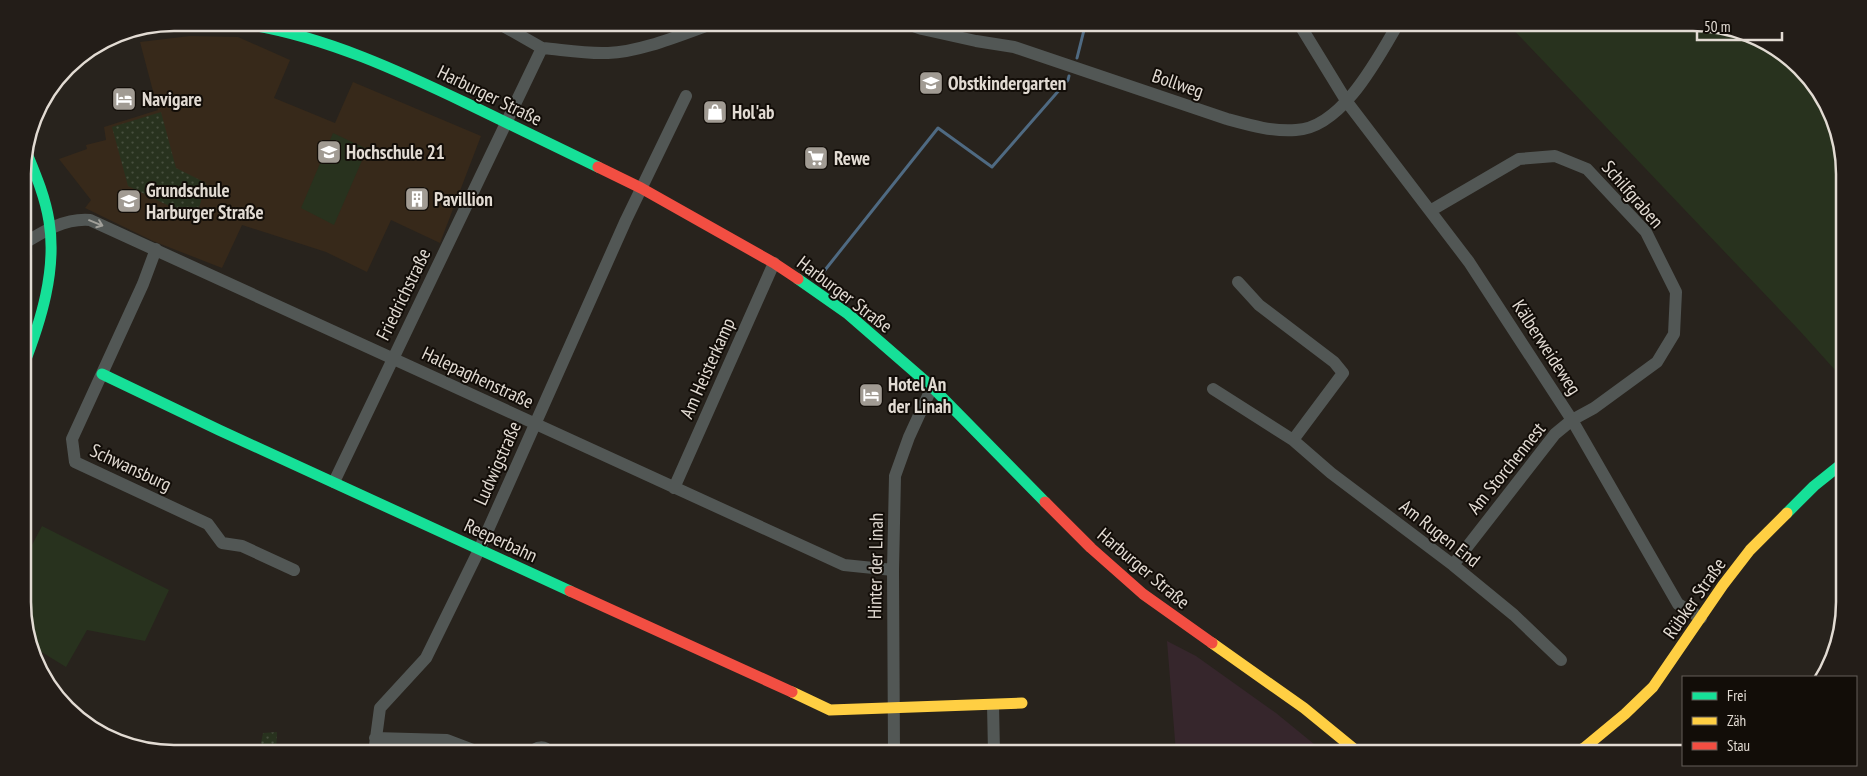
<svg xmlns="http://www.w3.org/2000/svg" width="1867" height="776" font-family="'PT Sans Narrow',sans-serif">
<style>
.commercial{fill:#36262c}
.built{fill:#37291a}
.green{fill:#28321e}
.park{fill:url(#park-dots)}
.water{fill:url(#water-rules)}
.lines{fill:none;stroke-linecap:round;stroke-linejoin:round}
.stream{stroke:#4f6a82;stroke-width:3}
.street{stroke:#525755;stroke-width:12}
.fast{stroke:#16e098;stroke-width:11}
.slow{stroke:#ffcf43;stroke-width:11}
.jam{stroke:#f24e42;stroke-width:11}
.oneway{stroke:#a1a09a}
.labels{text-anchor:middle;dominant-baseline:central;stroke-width:4;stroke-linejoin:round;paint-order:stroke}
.poi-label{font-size:19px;font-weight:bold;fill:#e2dbd3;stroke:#120d08;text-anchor:start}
.street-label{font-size:19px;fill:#e2dbd3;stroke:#120d08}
.rim{fill:none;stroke:#e2dbd3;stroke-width:2.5}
</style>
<defs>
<pattern id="park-dots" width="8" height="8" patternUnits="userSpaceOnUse" patternTransform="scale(1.25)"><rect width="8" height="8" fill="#28321e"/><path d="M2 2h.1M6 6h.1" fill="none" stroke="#474f3e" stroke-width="1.8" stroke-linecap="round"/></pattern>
<pattern id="water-rules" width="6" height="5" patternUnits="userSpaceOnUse" patternTransform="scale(1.25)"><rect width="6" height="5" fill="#4f6a82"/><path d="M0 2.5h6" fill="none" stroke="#687f93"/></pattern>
</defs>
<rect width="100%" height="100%" fill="#28231d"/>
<path class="commercial" d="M1167,641L1196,656L1276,713L1325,753H1176Z"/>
<path class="built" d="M190,36L238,37L290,60L274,98L335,123L353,82L481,136L440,243L391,220L367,272L326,252L242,225L222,268L153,241L85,208L91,200L59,159L87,149L86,145L106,140L104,127L158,110L140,42Z"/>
<path class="green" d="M1507,23H1693L1751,34L1813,82L1843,154L1844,380L1799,330Z
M333,133L367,149L334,225L301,208Z
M42,526L169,590L145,641L87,630L66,667L35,648L24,622V560Z"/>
<path class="park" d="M161,112L176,168L206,183L196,219L128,186L112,127Z
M277,732L276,753H259L263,733Z"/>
<path class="water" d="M23,220L25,227L30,277L23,281Z"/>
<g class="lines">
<path class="stream" d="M1077,58L1086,22
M825,270L938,128L992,167L1068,80L1069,76"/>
<path class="street" d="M902,22L922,29L976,41L1014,47L1227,119C1249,125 1273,132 1296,130C1342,128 1378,58 1399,22
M1298,22L1347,102L1469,262L1572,420L1678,604L1701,618
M505,27L542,48
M1430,211L1519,159L1555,156L1587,169L1646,232L1676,292L1674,334L1657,362L1594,408L1572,420L1555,434L1453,565
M23,244C44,231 65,218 90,220L844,565L893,570
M156,249L143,284L72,439L75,462L208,524L222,543L242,546L294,570
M1238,282L1259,305L1334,362L1343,373L1293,440
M1213,389L1293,440L1331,473L1453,565L1514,615L1561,660
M334,482L542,48C564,50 586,54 608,53C642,52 685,33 717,22
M674,488L774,263
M993,705L994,752
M375,738L447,740L476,751L507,753
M374,753L380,708L426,658L479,550L626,220L686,96
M531,753C536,746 545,745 550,753
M894,753L893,570L895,476L909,437L932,387"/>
<path class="fast" d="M214,22C227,23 239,23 252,25C328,38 399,71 468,104C511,125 554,146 598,167
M798,279L848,314L932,387L1045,502
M23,367C41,321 57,270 49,221C45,196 35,173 26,151
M102,374L219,430L570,591
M1787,513L1814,486L1844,462"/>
<path class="slow" d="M1212,643L1304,708L1359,753
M792,692L830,710L1022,703
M1574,753L1584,748L1625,714L1653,687L1723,585L1750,550L1787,513"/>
<path class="jam" d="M598,167L641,188L774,263L798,279
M1045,502L1091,548L1143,594L1212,643
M570,591L792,692"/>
</g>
<defs><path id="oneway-shaft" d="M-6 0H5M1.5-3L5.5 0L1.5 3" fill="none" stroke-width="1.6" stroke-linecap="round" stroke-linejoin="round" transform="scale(1.25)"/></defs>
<use class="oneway" href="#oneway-shaft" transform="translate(96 223) rotate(22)"/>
<defs>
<symbol id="school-square" viewBox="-11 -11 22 22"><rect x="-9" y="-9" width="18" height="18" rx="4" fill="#a19b93" stroke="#120d08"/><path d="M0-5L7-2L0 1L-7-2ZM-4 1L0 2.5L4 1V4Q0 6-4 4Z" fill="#fff"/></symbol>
<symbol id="hotel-square" viewBox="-11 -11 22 22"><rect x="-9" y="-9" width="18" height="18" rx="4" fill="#a19b93" stroke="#120d08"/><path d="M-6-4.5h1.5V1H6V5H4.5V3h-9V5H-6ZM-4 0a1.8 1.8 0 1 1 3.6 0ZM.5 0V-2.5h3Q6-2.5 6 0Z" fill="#fff"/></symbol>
<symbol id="shop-square" viewBox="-11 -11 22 22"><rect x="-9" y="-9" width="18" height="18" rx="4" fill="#a19b93" stroke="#120d08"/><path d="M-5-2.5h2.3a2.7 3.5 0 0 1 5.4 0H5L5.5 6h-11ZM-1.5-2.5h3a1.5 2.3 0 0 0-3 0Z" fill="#fff"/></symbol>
<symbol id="university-square" viewBox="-11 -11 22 22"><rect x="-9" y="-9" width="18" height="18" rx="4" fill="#a19b93" stroke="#120d08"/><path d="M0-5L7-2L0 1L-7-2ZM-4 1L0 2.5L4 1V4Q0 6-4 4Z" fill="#fff"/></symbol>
<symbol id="supermarket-square" viewBox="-11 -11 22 22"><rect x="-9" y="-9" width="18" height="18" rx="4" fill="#a19b93" stroke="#120d08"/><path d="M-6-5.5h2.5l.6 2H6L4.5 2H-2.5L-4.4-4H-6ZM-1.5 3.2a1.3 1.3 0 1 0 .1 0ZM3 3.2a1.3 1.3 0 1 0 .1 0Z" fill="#fff"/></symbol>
<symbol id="building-square" viewBox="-11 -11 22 22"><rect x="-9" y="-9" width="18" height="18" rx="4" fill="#a19b93" stroke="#120d08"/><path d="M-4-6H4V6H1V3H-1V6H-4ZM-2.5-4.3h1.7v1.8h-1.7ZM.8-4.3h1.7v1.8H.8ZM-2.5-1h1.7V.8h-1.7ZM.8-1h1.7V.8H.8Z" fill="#fff"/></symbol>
</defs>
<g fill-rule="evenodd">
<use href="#school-square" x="917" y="69" width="28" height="28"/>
<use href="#hotel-square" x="110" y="85" width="28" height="28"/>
<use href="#shop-square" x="701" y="98" width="28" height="28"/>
<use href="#university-square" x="315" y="138" width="28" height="28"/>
<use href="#supermarket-square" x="802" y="144" width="28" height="28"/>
<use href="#building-square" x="403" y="185" width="28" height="28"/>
<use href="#school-square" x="115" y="187" width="28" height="28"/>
<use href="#hotel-square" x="857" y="381" width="28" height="28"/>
</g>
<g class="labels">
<g class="poi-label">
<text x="948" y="83">Obstkindergarten</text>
<text x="142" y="99">Navigare</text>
<text x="732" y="112">Hol'ab</text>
<text x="346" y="152">Hochschule 21</text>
<text x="834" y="158">Rewe</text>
<text x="146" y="190">Grundschule<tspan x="146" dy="22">Harburger Straße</tspan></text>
<text x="434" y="199">Pavillion</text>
<text x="888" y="384">Hotel An<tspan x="888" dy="22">der Linah</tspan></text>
</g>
<g class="street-label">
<text transform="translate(1178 83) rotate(19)">Bollweg</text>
<text transform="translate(490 95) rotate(26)">Harburger Straße</text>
<text transform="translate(1633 194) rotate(49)">Schilfgraben</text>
<text transform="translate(403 294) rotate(-64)">Friedrichstraße</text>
<text transform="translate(845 294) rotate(37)">Harburger Straße</text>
<text transform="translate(1547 347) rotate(57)">Kälberweideweg</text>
<text transform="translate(707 368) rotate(-66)">Am Heisterkamp</text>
<text transform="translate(478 377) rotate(25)">Halepaghenstraße</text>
<text transform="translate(497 463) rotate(-66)">Ludwigstraße</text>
<text transform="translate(131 467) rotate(25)">Schwansburg</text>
<text transform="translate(1506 468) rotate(-51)">Am Storchennest</text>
<text transform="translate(1440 533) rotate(38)">Am Rugen End</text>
<text transform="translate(501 540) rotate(25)">Reeperbahn</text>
<text transform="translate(875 566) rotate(-89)">Hinter der Linah</text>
<text transform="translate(1144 568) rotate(40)">Harburger Straße</text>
<text transform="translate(1694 598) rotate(-55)">Rübker Straße</text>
</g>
</g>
<path d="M0 0H1867V776H0ZM174 31H1693A143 143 0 0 1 1836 174V602A143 143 0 0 1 1693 745H174A143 143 0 0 1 31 602V174A143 143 0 0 1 174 31Z" fill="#231d18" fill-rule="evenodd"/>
<path class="rim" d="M174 31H1693A143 143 0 0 1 1836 174V602A143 143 0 0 1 1693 745H174A143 143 0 0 1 31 602V174A143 143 0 0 1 174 31Z"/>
<rect x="1682" y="676" width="175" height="90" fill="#120d08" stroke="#655f59"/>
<rect x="1692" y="692" width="25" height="8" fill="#16e098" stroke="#655f59"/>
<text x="1727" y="701" font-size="15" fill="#e2dbd3">Frei</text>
<rect x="1692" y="717" width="25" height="8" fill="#ffcf43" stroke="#655f59"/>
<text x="1727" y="726" font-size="15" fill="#e2dbd3">Zäh</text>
<rect x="1692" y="742" width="25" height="8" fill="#f24e42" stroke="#655f59"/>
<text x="1727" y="751" font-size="15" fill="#e2dbd3">Stau</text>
<path d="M1697 32v8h85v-8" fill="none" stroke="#e2dbd3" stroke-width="2.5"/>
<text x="1704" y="32" font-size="15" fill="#e2dbd3" stroke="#120d08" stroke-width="4" paint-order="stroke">50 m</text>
</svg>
